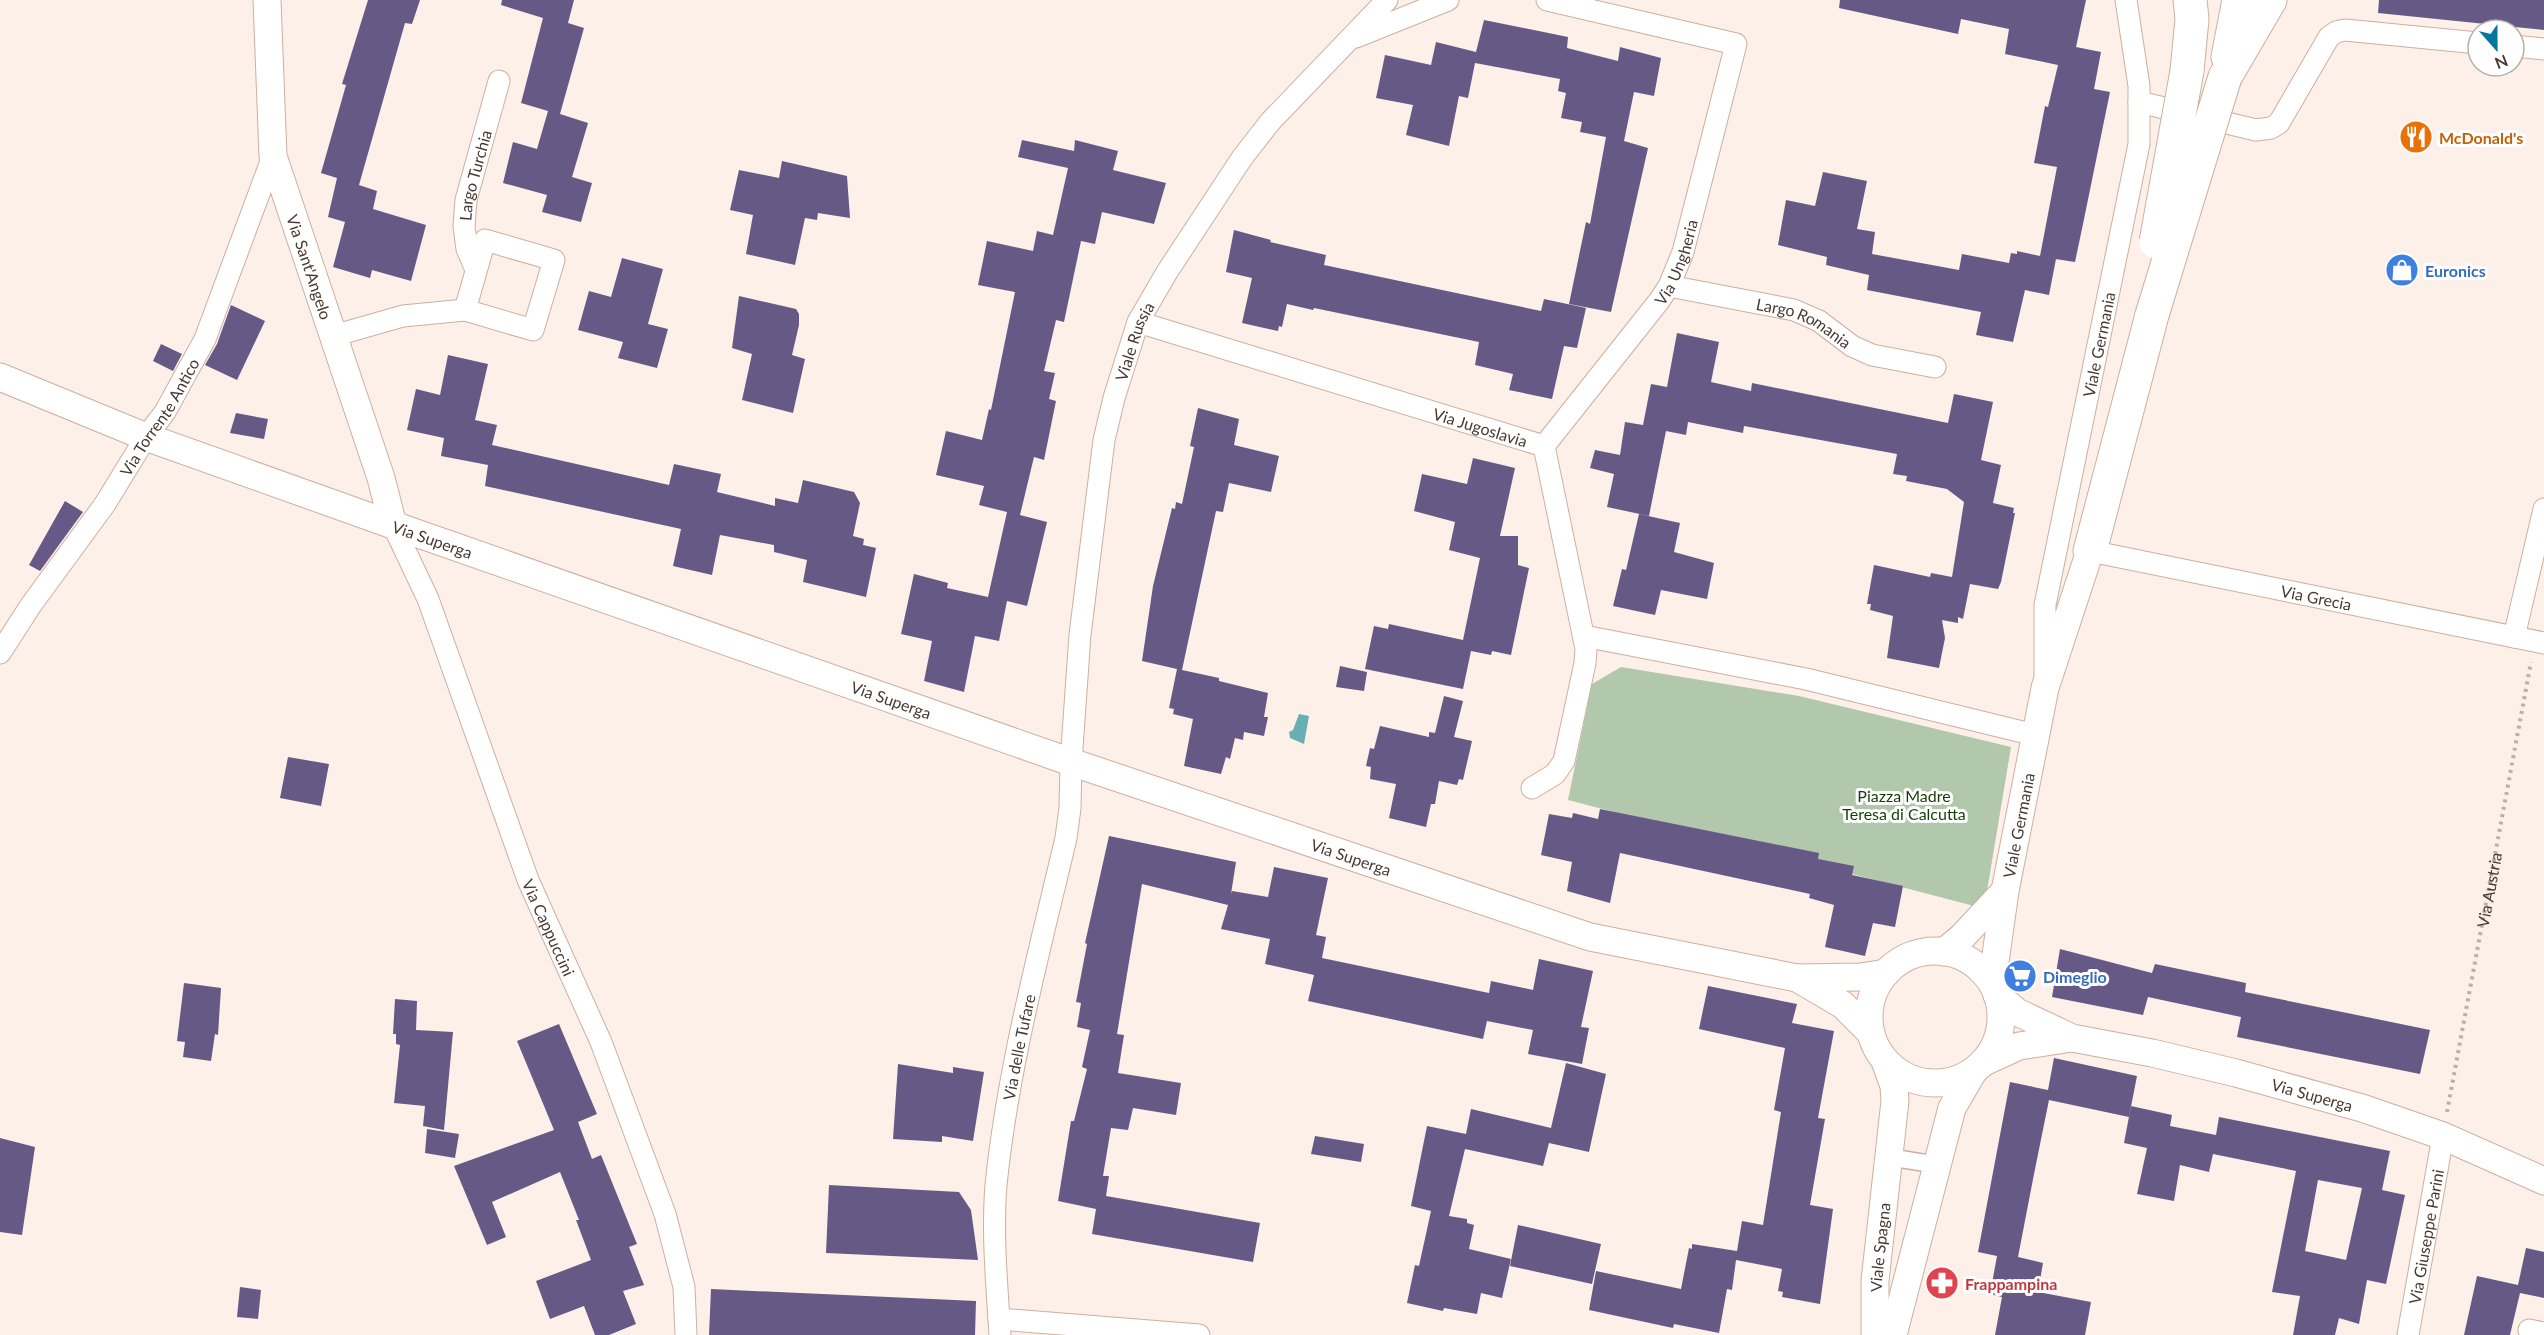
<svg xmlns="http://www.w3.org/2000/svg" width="2544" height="1335" font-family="Lato,sans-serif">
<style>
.green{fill:#b2c8ac}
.water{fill:#68afb3}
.building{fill:#675986;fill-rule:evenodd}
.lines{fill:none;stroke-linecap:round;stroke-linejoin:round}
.pedestrian-casing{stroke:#cdaf9f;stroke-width:19}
.minor-casing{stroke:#cdaf9f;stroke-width:23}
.tertiary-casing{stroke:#cdaf9f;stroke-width:29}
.trunk-casing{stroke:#cdaf9f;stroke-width:35}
.path{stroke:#bcafa8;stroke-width:4;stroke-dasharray:3 4.5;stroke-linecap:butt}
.pedestrian{stroke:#fff;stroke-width:16}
.minor{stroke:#fff;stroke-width:21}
.tertiary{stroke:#fff;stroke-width:27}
.trunk{stroke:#fff;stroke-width:33}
.trunk-bridge-casing{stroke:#cdaf9f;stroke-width:35;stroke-linecap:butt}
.trunk-bridge{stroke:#fff;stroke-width:33}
.labels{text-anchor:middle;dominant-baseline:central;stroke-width:6;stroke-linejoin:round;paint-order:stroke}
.food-label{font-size:16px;font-weight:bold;fill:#c56008;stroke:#fff;text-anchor:start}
.street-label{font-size:16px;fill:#463a33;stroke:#fff}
.shop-label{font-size:16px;font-weight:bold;fill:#366cbe;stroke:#fff;text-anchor:start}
.park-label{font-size:16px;fill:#123f01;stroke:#fff}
.health-label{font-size:16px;font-weight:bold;fill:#be3a42;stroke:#fff;text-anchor:start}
</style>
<rect width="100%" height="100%" fill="#fdf0e9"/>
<path class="green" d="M1621,667L1799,696L2011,747L1986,897L1978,907L1568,800L1592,684Z"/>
<path class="water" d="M1299,714L1309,716L1304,744L1290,738L1289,732L1293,730Z"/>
<path class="building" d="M368,0H420L412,24L405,23L359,185L377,191L373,209L426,225L411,281L372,270L370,278L333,267L345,222L328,217L337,178L321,173L346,85L342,84Z
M502,0H574L568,23L584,28L560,114L588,123L572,177L592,183L581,222L542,212L547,195L503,183L513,142L537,149L548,111L521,103L543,18L501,5Z
M1840,0H2086L2076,47L2101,52L2094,89L2110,92L2083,224L2075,262L2049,258L2056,259L2049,295L2025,290L2013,342L1976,335L1981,312L1867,290L1869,275L1826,265L1827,257L1778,245L1786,200L1815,206L1823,172L1867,181L1857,229L1875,232L1872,254L1959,270L1962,254L2009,263L2011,253L2017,254V251L2040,256L2057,167L2034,163L2045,106L2048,107L2058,65L2005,54L2009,29L1961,19L1958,34L1839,8Z
M2379,0H2544V30L2378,13Z
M1484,20L1568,37L1567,48L1618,61L1620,47L1661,58L1654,96L1634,92L1624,141L1648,148L1611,312L1569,304L1586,222L1590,224L1606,137L1580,132L1582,122L1561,118L1566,93L1558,91L1560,79L1475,63L1468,98L1459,96L1449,146L1406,135L1413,105L1376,98L1385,55L1431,65L1436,42L1476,52Z
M1022,140L1074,151L1075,140L1118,151L1113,170L1166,183L1154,224L1102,212L1095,244L1081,241L1064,322L1056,320L1044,371L1055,373L1049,399L1056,401L1044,460L1034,457L1020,515L1047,522L1027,606L1007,601L999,641L975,636L964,692L924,681L932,641L901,634L914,574L948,583L947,588L988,597L1007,512L979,505L984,486L936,475L946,431L982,440L989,409L991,410L1015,292L978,285L987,241L1033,251L1037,231L1053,235L1068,168L1018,157Z
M782,161L847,176L850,218L818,213L817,220L805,218L795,265L746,254L753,215L730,210L739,170L779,178Z
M1234,230L1271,240L1270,242L1326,255L1324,265L1541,311L1544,299L1586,308L1577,348L1564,346L1552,399L1509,390L1513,374L1475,365L1479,342L1314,308L1313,310L1287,304L1282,327L1279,326L1278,331L1242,323L1252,278L1226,272Z
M622,258L663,269L648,324L668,329L657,368L618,358L623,342L578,330L589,291L611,297Z
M739,296L796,309L799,314V325L792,355L805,359L793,413L742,400L752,354L732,348Z
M231,305L265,321L237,380L205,365L217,344Z
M1677,333L1719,342L1711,382L1751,391L1752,383L1948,423L1954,394L1993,402L1981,460L2001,465L1993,503L2014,508L2013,513H2015L2001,582L1998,589L1970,584L1963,619L1958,617V623L1942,620L1945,638L1939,668L1887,658L1893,616L1870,610L1871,604H1867L1874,565L1930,577L1931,573L1952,577L1964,502L1947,489L1906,481L1907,476L1893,474L1897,454L1744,426L1743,433L1688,422L1686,435L1666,431L1649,516L1607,507L1614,474L1590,468L1595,450L1620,455L1625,422L1643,425L1651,384L1667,387Z
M161,344L182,354L173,371L153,361Z
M448,355L488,364L475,420L497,425L492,445L669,485L674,464L721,474L717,492L775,506V498L798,503L803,480L854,492L860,503L853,536L864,539L863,545L876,548L866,597L803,582L807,560L774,552V545L720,535L712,575L673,566L681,529L485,486L488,465L441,456L444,438L407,430L416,389L440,395Z
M1198,408L1239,419L1234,445L1279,456L1271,492L1229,483L1223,512L1216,511L1182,670L1219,678V681L1268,693L1264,717H1268L1264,736L1244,732L1243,740L1235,738L1230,759L1226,757L1221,774L1184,766L1193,719L1173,714L1174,709L1169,708L1177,669L1142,661L1153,586L1172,508L1175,509L1176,502L1182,504L1194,447L1190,446Z
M236,413L268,419L264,439L230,433Z
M1473,458L1515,468L1500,536H1518V565L1529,568L1511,655L1492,651L1491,655L1471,651L1463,689L1365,669L1374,626L1388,629L1389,624L1463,640L1480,558L1449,550L1455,522L1414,511L1422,474L1467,484Z
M65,501L83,512L40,571L29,565Z
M1639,514L1680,523L1674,552L1714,563L1707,599L1661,590L1655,615L1613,606L1622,569L1626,570Z
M1340,666L1367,672L1364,691L1336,687Z
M1444,696L1463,701L1454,737L1472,741L1463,780L1459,779L1457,785L1439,781L1435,804H1431L1426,827L1389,818L1396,784L1370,779L1371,767L1366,766L1370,748L1374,749L1380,726L1429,737V732L1435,733Z
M288,757L329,764L321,806L280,798Z
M1600,809L1819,853L1818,859L1854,866L1852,875L1903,886L1895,927L1873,923L1865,956L1825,947L1834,905L1809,898L1810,894L1620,853L1610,903L1567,891L1572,862L1541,855L1549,814L1572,818L1573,813L1598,819Z
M1109,836L1236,862L1231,894L1232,891L1268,897L1274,867L1328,878L1316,935L1326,937L1322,958L1489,993L1491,981L1533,990L1539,959L1593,971L1581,1027L1589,1028L1582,1064L1528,1054L1533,1030L1487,1021L1483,1039L1308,1001L1314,975L1265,964L1270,939L1221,929L1228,905L1142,884L1117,1034L1124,1035L1118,1073L1181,1083L1176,1115L1133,1108L1128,1130L1111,1128L1103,1176H1109L1106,1196L1260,1223L1253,1262L1092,1234L1096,1209L1058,1201L1071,1121H1074L1087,1069L1082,1067L1090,1030L1077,1027L1081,1003L1076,1002L1087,944L1085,943Z
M2060,949L2152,973L2155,964L2246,983L2245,992L2430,1030L2420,1074L2237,1037L2241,1017L2148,997L2143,1015L2052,997Z
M184,983L221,988L218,1035L215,1034L211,1061L183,1057L185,1042L177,1041Z
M1708,986L1797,1004L1792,1023L1834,1031L1818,1118L1825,1119L1810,1205L1833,1209L1820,1304L1782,1297L1783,1292L1778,1291L1782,1269L1736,1260L1732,1290L1727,1289L1719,1333L1674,1324L1673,1328L1589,1310L1596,1271L1681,1289L1689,1248L1692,1249V1244L1737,1251L1742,1221L1763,1225L1781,1112L1774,1110L1785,1048L1699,1029Z
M395,999L417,1001L416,1030L453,1032L444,1130L423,1126L425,1106L394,1103L400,1045L396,1044V1034H393Z
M559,1024L597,1114L578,1122L592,1159L601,1155L637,1244L629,1247L644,1285L623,1291L636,1324L609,1335H595L584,1306L550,1319L536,1281L591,1260L576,1220H579L560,1172L492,1202L506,1237L487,1245L454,1166L554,1130L517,1041Z
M2054,1058L2137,1076L2129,1117L2049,1100L2034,1174L2018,1257L2043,1263L2038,1292L2091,1302L2085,1335H1995L2002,1297L1990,1294L1997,1256L1978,1252L2010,1082L2048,1090Z
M1566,1063L1606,1074L1589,1152L1549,1143L1543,1166L1465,1149L1449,1216L1467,1219V1223L1474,1225L1469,1249L1511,1259L1502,1298L1481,1293L1477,1314L1444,1308L1443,1311L1407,1303L1415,1265L1419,1266L1431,1211L1411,1206L1427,1126L1466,1134L1471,1109L1551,1128Z
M898,1064L953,1073V1067L984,1072L973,1141L942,1136V1142L893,1139Z
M2131,1106L2172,1115L2170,1126L2216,1135L2219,1117L2390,1151L2382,1190L2405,1195L2386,1284L2367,1280L2359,1324L2339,1318L2335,1335H2293L2300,1296L2272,1292L2296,1171L2213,1154L2209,1172L2180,1165L2174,1201L2137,1194L2147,1148L2124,1143ZM2318,1180L2362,1188L2346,1260L2305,1251Z
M427,1129L459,1134L455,1158L425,1153Z
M1315,1136L1364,1144L1361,1162L1311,1154Z
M0,1138L35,1147L22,1235L0,1232Z
M829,1185L959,1192L971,1210L978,1260L826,1253Z
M1518,1225L1601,1244L1592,1284L1510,1266Z
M2526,1248L2544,1252V1298L2520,1293L2510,1335H2464L2477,1276L2518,1285Z
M240,1287L261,1290L258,1319L237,1317Z
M711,1289L976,1301L975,1335H709Z"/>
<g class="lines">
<defs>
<path id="pedestrian" d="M1888,1157L1938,1165"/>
<g id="minor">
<path d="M1356,37L1448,0"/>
<path d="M2514,46L2544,49"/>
<path d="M2139,102L2256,130L2271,128L2279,123L2329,37L2336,32L2345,30L2478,43"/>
<path d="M485,240L554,260L533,330L465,310Z"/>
<path id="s2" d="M476,270L467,249L464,226L466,200L499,81"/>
<path id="s3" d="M1669,286L1794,310L1819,321L1852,346L1872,355L1935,367"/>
<path id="s4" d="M1138,322L1544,446L1586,649L1585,663L1564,761L1555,774L1532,788"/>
<path d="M333,336L403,316L465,310"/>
<path id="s5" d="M1544,446L1659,301L1669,286L1683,252L1736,44L1547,0"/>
<path id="s6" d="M393,525L428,599L528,880L601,1042L665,1214L684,1287L686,1335"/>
<path id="s7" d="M2090,551L2544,643"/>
<path d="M1584,636L1806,679L2035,735"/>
<path d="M2514,637L2544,509"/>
<path id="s8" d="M0,653L31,605L105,504L146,437L165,412L205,339L273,156"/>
<path id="s9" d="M2045,675V605L2139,144V86L2126,0"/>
<path d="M999,1319L1199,1335"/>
<path d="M2529,1330L2544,1333"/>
<path id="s10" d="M1000,1335C997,1286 992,1234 996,1185C1008,1067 1039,953 1066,838L1070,808L1071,762L1080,635L1104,440L1114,398L1138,322L1167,272L1242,158L1270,122L1387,0"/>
<path id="s11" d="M2408,1335L2443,1136"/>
</g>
<g id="tertiary">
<path id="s12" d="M267,0L273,156L381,478L393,525"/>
<path id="s13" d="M0,377L146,437L393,525L1071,762L1590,937L1797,978L1861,977L1886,973"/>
<circle cx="1935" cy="1017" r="66"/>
<path d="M1944,952L1962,937L2005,891"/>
<path d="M1797,978L1843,1005L1871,1033"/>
<path id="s14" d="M1992,983L2005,891L2045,688L2090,551"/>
<path id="s15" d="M1997,995L2017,1012L2072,1038L2152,1053L2236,1073L2362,1108L2443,1136L2544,1181"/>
<path d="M1984,1062L2019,1046L2072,1038"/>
<path id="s16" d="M1875,1335V1281L1895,1101L1894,1086L1885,1061"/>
<path d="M1893,1335L1952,1108L1973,1072"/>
</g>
<path id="trunk" d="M2228,57L2239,0
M2187,71L2192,19L2190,0
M2225,77L2270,0
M2090,551L2152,315"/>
</defs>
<use href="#pedestrian" class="pedestrian-casing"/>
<use href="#minor" class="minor-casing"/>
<use href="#tertiary" class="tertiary-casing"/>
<use href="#trunk" class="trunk-casing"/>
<path class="path" id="s1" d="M2447,1112L2531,662"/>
<use href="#pedestrian" class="pedestrian"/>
<use href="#minor" class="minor"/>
<use href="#tertiary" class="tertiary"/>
<use href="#trunk" class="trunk"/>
<defs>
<path id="trunk-bridge" d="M2156,242L2187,71
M2152,315L2225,77"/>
</defs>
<use href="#trunk-bridge" class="trunk-bridge-casing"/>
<use href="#trunk-bridge" class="trunk-bridge"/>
</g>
<defs>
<symbol id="restaurant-disc" viewBox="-11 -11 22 22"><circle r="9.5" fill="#e8710a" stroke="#fff"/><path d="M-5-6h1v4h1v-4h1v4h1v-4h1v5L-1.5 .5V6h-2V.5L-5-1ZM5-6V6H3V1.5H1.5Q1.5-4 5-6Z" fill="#fff"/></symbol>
<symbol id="shop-disc" viewBox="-11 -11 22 22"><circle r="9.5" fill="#3f7fe0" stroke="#fff"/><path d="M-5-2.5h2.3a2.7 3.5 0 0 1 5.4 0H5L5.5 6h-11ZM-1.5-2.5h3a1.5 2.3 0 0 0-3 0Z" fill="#fff"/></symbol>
<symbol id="supermarket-disc" viewBox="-11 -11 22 22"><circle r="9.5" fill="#3f7fe0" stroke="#fff"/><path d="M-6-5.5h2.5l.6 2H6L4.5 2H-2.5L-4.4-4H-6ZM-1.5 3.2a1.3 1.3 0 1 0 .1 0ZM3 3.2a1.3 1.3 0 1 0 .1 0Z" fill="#fff"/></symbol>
<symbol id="pharmacy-disc" viewBox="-11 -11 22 22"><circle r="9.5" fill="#e0444e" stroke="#fff"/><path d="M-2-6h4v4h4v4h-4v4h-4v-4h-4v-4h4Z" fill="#fff"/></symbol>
</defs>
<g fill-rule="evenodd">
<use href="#restaurant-disc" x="2397" y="118" width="38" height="38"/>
<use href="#shop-disc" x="2383" y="251" width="38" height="38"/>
<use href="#supermarket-disc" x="2001" y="957" width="38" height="38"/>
<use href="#pharmacy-disc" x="1923" y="1264" width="38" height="38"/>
</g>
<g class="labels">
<g class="food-label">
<text x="2439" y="137">McDonald's</text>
</g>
<g class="street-label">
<text stroke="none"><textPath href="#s2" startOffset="98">Largo Turchia</textPath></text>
<text stroke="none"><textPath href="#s5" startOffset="228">Via Ungheria</textPath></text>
<text stroke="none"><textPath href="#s12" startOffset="273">Via Sant'Angelo</textPath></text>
<text stroke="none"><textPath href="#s3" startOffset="141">Largo Romania</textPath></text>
<text stroke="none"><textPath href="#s10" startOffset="1008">Viale Russia</textPath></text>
<text stroke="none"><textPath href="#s9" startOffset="336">Viale Germania</textPath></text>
<text stroke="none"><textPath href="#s8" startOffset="285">Via Torrente Antico</textPath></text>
<text stroke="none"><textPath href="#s4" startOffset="358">Via Jugoslavia</textPath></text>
<text stroke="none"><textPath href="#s13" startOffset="462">Via Superga</textPath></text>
<text stroke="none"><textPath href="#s7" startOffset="231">Via Grecia</textPath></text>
<text stroke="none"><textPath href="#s13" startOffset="948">Via Superga</textPath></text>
<text stroke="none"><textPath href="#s14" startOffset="160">Viale Germania</textPath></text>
<text stroke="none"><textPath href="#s13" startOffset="1434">Via Superga</textPath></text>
<text stroke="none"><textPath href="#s1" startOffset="226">Via Austria</textPath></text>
<text stroke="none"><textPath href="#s6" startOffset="432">Via Cappuccini</textPath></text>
<text stroke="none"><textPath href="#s10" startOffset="290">Via delle Tufare</textPath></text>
<text stroke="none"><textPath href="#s15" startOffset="334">Via Superga</textPath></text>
<text stroke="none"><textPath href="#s11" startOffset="100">Via Giuseppe Parini</textPath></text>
<text stroke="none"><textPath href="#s16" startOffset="88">Viale Spagna</textPath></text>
</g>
<g class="shop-label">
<text x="2425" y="270">Euronics</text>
<text x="2043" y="976">Dimeglio</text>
</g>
<g class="park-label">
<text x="1904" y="795">Piazza Madre<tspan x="1904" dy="18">Teresa di Calcutta</tspan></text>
</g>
<g class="health-label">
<text x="1965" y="1283">Frappampina</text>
</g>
</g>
<g transform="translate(2496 48) rotate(159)"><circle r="28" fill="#ffffff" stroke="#b5b0ad" stroke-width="1.5"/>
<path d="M0-4.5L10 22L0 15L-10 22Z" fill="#0576a0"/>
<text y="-9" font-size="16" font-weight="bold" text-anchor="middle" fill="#463a33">N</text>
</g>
</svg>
